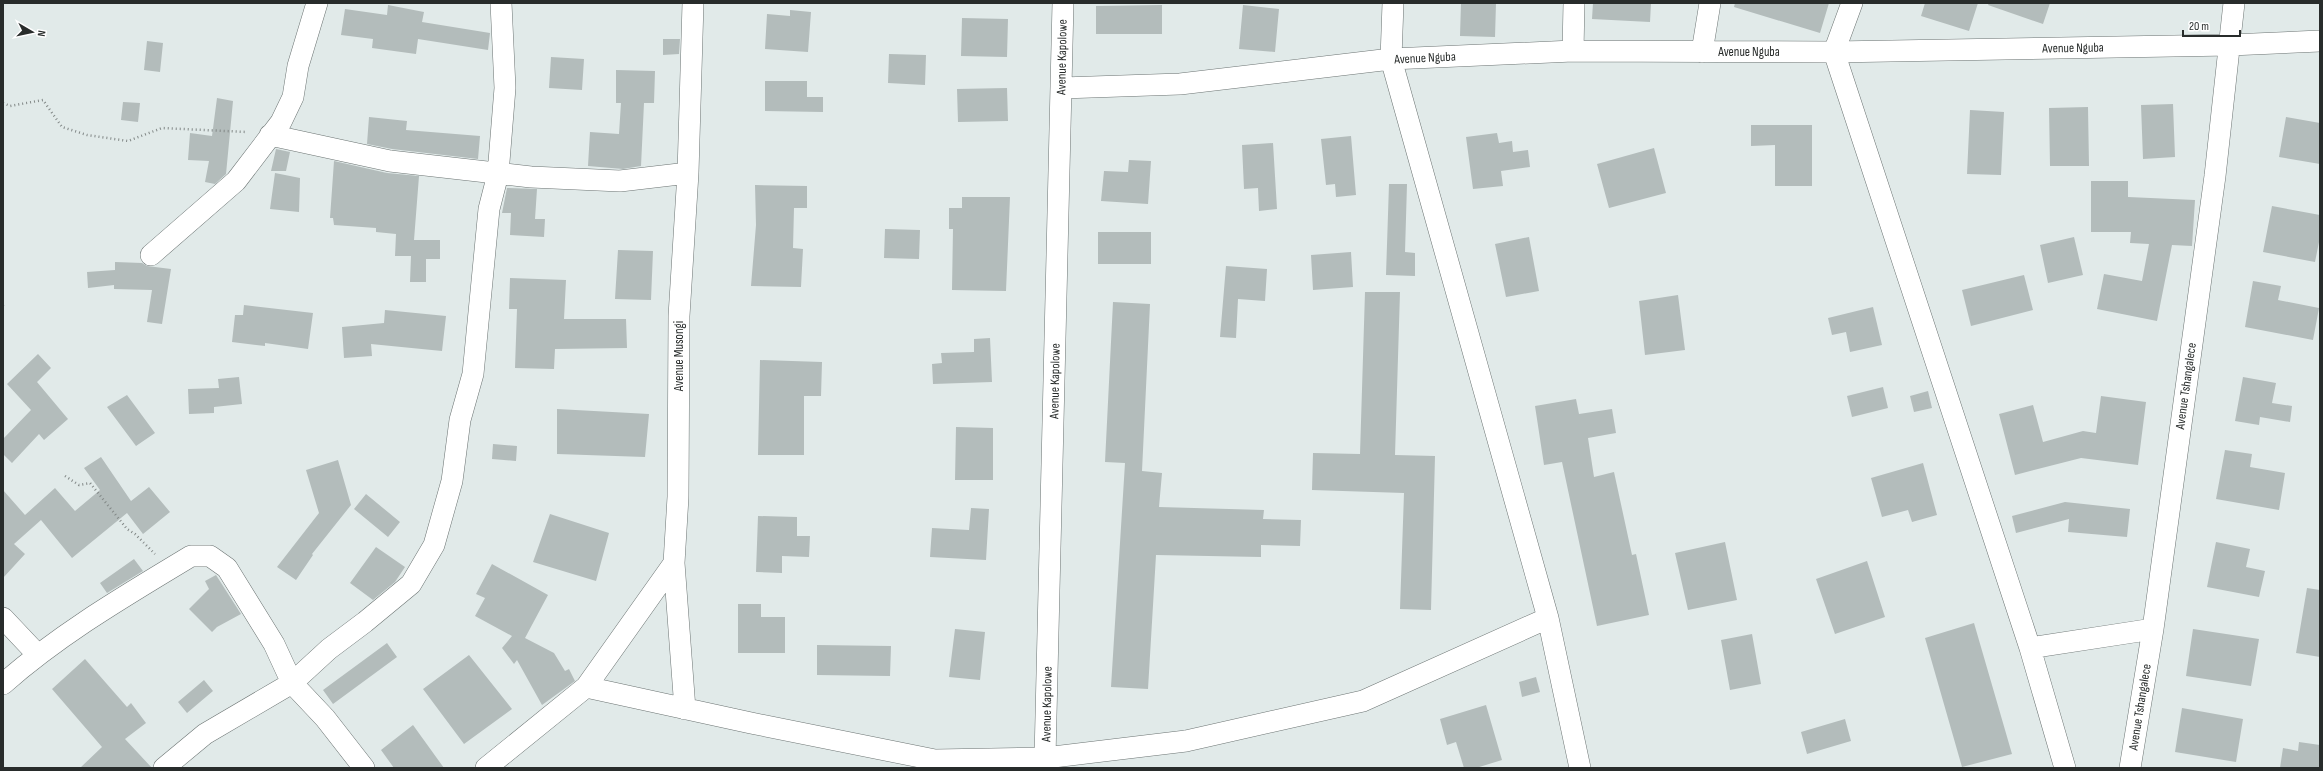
<svg xmlns="http://www.w3.org/2000/svg" width="2323" height="771" font-family="'Sofia Sans Condensed',sans-serif">
<style>
.building{fill:#b3bcbb}
.lines{fill:none;stroke-linecap:round;stroke-linejoin:round}
.minor-casing{stroke:#6c7473;stroke-width:22}
.path{stroke:#828887;stroke-width:2.5;stroke-dasharray:1 3;stroke-linecap:butt}
.minor{stroke:#fff;stroke-width:21}
.labels{text-anchor:middle;dominant-baseline:central;stroke-width:3;stroke-linejoin:round;paint-order:stroke}
.street-label{font-size:13px;fill:#282c2b;stroke:#fff}
</style>
<rect width="100%" height="100%" fill="#e1eae9"/>
<path class="building" d="M1461,3H1496L1495,37L1460,36Z
M1593,3H1651L1650,22L1592,19Z
M1735,3H1829L1820,33L1734,7Z
M1925,3H1978L1969,31L1921,16Z
M1989,3H2050L2043,24L1988,5Z
M388,5L424,12L422,22L490,33L488,50L418,39L416,54L372,48L373,39L341,35L345,9L387,15Z
M1162,5V34H1096V6Z
M1243,5L1279,9L1275,52L1239,49Z
M790,10L811,12L808,52L765,49L767,14L790,16Z
M962,18L1008,19L1007,57L961,56Z
M663,39H680L679,54L663,55Z
M147,41L163,43L160,72L144,70Z
M889,54L926,55L925,85L888,83Z
M551,57L584,59L582,90L549,88Z
M616,70L655,71L654,103H644L641,166L623,169L588,166L590,132L619,134L621,103H616Z
M765,81H807V97H823V112L765,111Z
M1007,88L1008,121L958,122L957,89Z
M217,98L233,101L226,174L215,184L205,182L209,161L188,160L190,133L212,136Z
M123,102L140,103L138,122L121,120Z
M2173,104L2175,157L2143,159L2141,105Z
M2088,107L2089,166H2050L2049,108Z
M1970,110L2004,112L2001,175L1967,174Z
M369,117L407,121L406,130L480,136L478,159L392,149L367,144Z
M2286,117L2320,123V164L2279,157Z
M1751,125H1812V186H1775V145L1751,146Z
M1497,133L1499,143L1512,141L1513,152L1528,150L1530,167L1501,171L1503,186L1473,189L1466,137Z
M1351,136L1356,195L1336,197L1335,184L1326,185L1321,139Z
M1273,143L1277,209L1259,211L1258,188L1244,189L1242,145Z
M1654,148L1666,193L1609,208L1597,164Z
M276,149L290,152L286,171H271Z
M1129,160L1151,161L1148,204L1101,201L1104,171L1128,172Z
M334,161L387,173L419,176L414,240H440V259H426V282H410L411,256H395L396,234L376,232V228L334,225L333,218H330Z
M275,173L300,178L299,212L270,209Z
M2091,181H2128V197L2195,200L2192,246L2172,245L2157,321L2097,309L2104,274L2142,281L2149,244L2130,243L2131,232H2091Z
M1389,184H1407L1405,252L1415,253V276L1386,275Z
M755,185L807,186V208H794L793,248L803,249L801,287L751,286L756,225Z
M507,188L537,189L535,219H545L544,237L510,235L511,213H502Z
M962,197H1010L1006,291L952,290L953,229H949V208H962Z
M2272,206L2320,215V237L2315,262L2263,252Z
M885,229L920,230L919,259L884,258Z
M1098,232H1151V264H1098Z
M1529,237L1539,291L1506,297L1495,244Z
M2074,237L2083,275L2048,283L2040,245Z
M618,250L653,251L651,300L615,299Z
M1351,252L1353,287L1313,290L1311,255Z
M115,262L142,263L147,266L171,269L162,324L147,322L152,290L114,289V285L88,288L87,272L115,270Z
M1226,266L1267,269L1265,301L1238,299L1236,338L1220,337Z
M2024,275L2033,310L1971,326L1962,290Z
M510,278L566,280L564,319H626L627,348L555,349L554,369L515,368L517,309H509Z
M2253,281L2281,286L2278,300L2319,308L2313,340L2245,327Z
M1365,292H1400L1395,455L1435,456L1431,610L1400,609L1404,493L1312,490L1313,453L1360,454Z
M1678,295L1685,350L1645,355L1639,301Z
M1113,302L1150,304L1142,471L1162,473L1159,507L1264,510L1263,519L1301,520L1300,546L1261,545V557L1156,555L1148,689L1111,687L1125,463L1105,462Z
M244,305L313,313L308,349L265,343V346L232,342L235,315H243Z
M1873,307L1882,345L1850,352L1846,332L1832,335L1828,318Z
M385,310L446,316L442,351L371,344L372,356L344,358L342,327L384,323Z
M990,338L992,382L933,384L932,364L942,363L941,353L974,352V339Z
M38,354L51,368L37,382L68,419L44,440L39,434L12,463L3,454V439L31,410L7,384Z
M760,360L822,362L821,396H804V455H758Z
M239,377L242,404L214,407V413L189,414L188,389L219,388L218,379Z
M2243,377L2276,383L2272,403L2292,406L2290,422L2260,417L2259,425L2235,421Z
M1883,387L1888,408L1852,417L1847,396Z
M1928,391L1932,408L1914,412L1910,396Z
M127,395L155,433L136,446L107,407Z
M2101,396L2146,402L2138,465L2081,458L2015,475L1999,414L2033,405L2043,442L2083,431L2096,433Z
M1576,399L1579,414L1612,409L1616,433L1588,438L1594,477L1614,472L1632,555L1636,554L1649,615L1597,626L1562,462L1544,465L1535,406Z
M557,409L649,414L645,457L557,454Z
M956,427L993,428V480H955Z
M493,444L517,446L516,461L492,459Z
M2225,450L2252,454L2250,467L2285,473L2279,510L2216,499Z
M101,457L131,501L149,487L170,512L143,534L127,513L72,558L41,520L14,544L25,554L3,578V490L25,515L55,488L75,511L100,490L84,468Z
M338,460L351,505L312,554L313,555L296,580L277,567L319,513L306,470Z
M1923,463L1937,515L1912,522L1908,510L1882,517L1871,478Z
M366,494L400,522L388,537L354,509Z
M2065,502L2130,509L2127,537L2068,532L2069,519L2016,533L2012,516Z
M971,508L989,509L986,560L930,557L932,528L969,530Z
M550,514L609,533L596,581L533,562Z
M758,516L797,517V536H810L809,557L782,556V573L756,572Z
M1725,542L1737,600L1688,610L1675,553Z
M2216,542L2250,549L2246,567L2265,571L2259,597L2207,587Z
M376,547L405,567L395,582L373,600L350,583Z
M134,559L143,571L107,593L100,583Z
M1867,561L1885,617L1835,634L1816,579Z
M492,564L548,595L525,638L554,653L565,671L569,669L575,681L542,705L517,660L514,664L502,648L512,636L475,616L485,598L476,594Z
M216,575L241,614L217,627L212,632L189,609L209,589L205,581Z
M2307,588L2320,590V657L2296,653Z
M738,604H761V617H785V653H738Z
M1974,623L2012,754L1962,767L1925,638Z
M955,629L985,632L980,680L949,677Z
M2193,629L2259,639L2251,686L2186,676Z
M1752,634L1761,684L1730,690L1721,640Z
M387,643L397,657L333,704L323,690Z
M817,645L891,646L890,676L817,675Z
M469,655L512,709L464,744L423,689Z
M85,659L127,707L131,703L146,723L125,739L152,768H80L102,747L52,689Z
M1536,677L1540,692L1522,697L1519,682Z
M204,680L213,691L187,713L178,702Z
M1486,705L1502,760L1476,768H1464L1456,742L1447,745L1440,719Z
M2182,708L2243,719L2236,762L2175,752Z
M1845,719L1851,741L1807,754L1801,732Z
M413,725L444,768H394L381,750Z
M2299,742L2320,745V768H2280L2283,748L2298,751Z"/>
<g class="lines">
<defs>
<path id="minor" d="M1393,3L1391,59L1548,618L1580,768
M1852,3L1834,52L2030,648L2065,768
M1573,51L1574,3
M1702,52L1710,3
M1062,88L1180,84L1391,59L1573,51L1834,52L2230,45L2320,41
M270,135L390,161L531,177L620,181L688,173
M151,255L236,181L281,122L293,97L298,66L317,3
M3,618L37,654
M2030,648L2153,629
M3,684C61,633 125,596 191,556H210L227,568L274,644L292,683L325,718L364,768
M586,687L674,563
M685,709L674,563L678,497L679,316L688,173L693,3
M1045,758L1063,3
M164,768L205,734L292,683L329,649L365,622L411,584L434,545L452,481L460,420L473,374L489,209L498,174L505,88L501,3
M486,768L586,687L751,723L935,760L1045,758L1186,741L1363,701L1548,618
M2130,768L2153,629L2215,176L2234,3"/>
</defs>
<use href="#minor" class="minor-casing"/>
<path class="path" d="M3,103L10,106L43,100L62,127L87,135L128,141L162,128L247,132
M3,305L6,304
M65,476L79,485L90,483L127,529L135,534L155,554"/>
<use href="#minor" class="minor"/>
</g>
<g class="labels">
<g class="street-label">
<text transform="translate(2073 48) rotate(-1)">Avenue Nguba</text>
<text x="1749" y="52">Avenue Nguba</text>
<text transform="translate(1062 57) rotate(-89)">Avenue Kapolowe</text>
<text transform="translate(1425 58) rotate(-3)">Avenue Nguba</text>
<text transform="translate(679 356) rotate(-90)">Avenue Musongi</text>
<text transform="translate(1055 381) rotate(-89)">Avenue Kapolowe</text>
<text transform="translate(2186 386) rotate(-82)">Avenue Tshangalece</text>
<text transform="translate(1047 704) rotate(-89)">Avenue Kapolowe</text>
<text transform="translate(2140 707) rotate(-81)">Avenue Tshangalece</text>
</g>
</g>
<rect width="2323" height="771" fill="none" stroke="#282c2b" stroke-width="8"/>
<g transform="translate(32 32) rotate(99)" stroke="#ffffff" stroke-width="3" paint-order="stroke">
<path d="M0-3L7 15L0 10L-7 15Z" fill="#282c2b"/>
<text y="-6" font-size="11" font-weight="bold" text-anchor="middle" fill="#282c2b">N</text>
</g>
<path d="M2183 30v6h57v-6" fill="none" stroke="#282c2b" stroke-width="2"/>
<text x="2189" y="30" font-size="12" fill="#282c2b" stroke="#ffffff" stroke-width="3" paint-order="stroke">20 m</text>
</svg>
